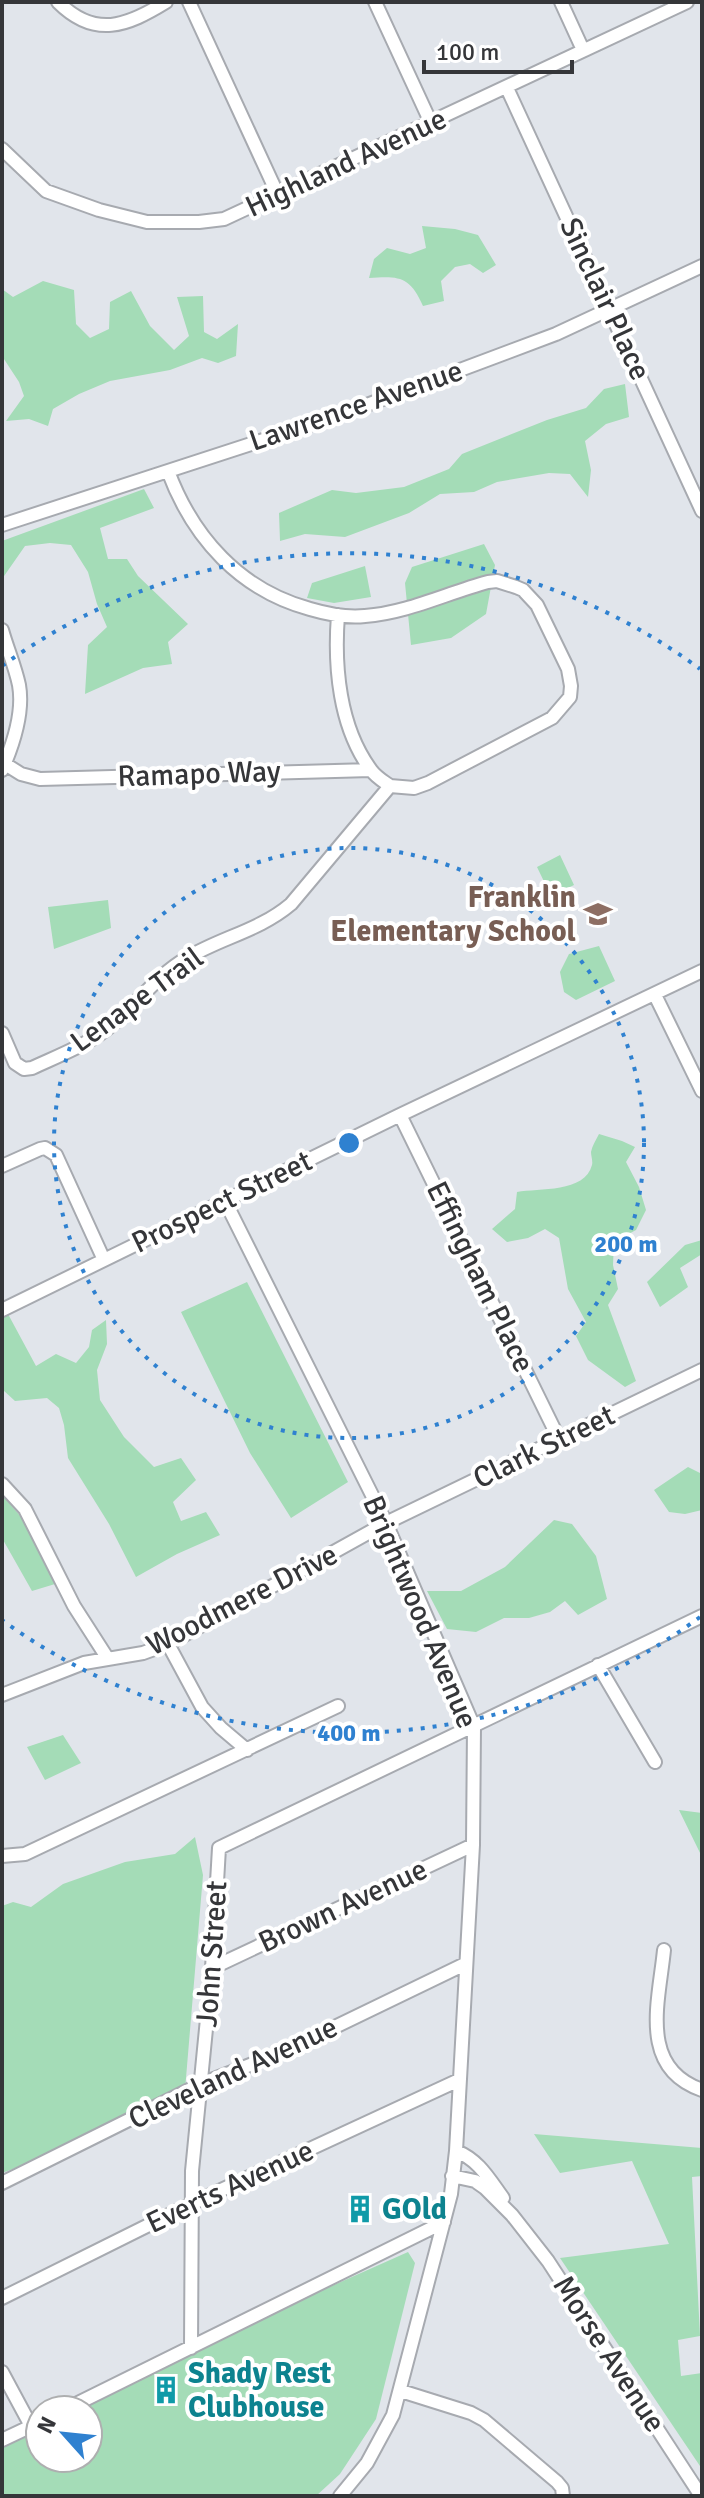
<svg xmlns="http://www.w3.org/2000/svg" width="704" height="2498" font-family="Signika,sans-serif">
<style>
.green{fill:#a4dcb7}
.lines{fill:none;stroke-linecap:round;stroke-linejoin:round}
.minor-casing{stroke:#a7aab0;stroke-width:16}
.minor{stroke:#fff;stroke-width:12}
.ring{fill:none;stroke:#2f81d0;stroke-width:4;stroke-dasharray:4 8}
.labels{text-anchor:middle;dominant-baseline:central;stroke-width:8;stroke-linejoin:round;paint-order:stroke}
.street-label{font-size:30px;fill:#353639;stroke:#fff}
.education-label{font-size:30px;font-weight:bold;fill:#785e54;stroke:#fff;text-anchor:end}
.culture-label{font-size:30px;font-weight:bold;fill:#0d838f;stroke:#fff;text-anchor:start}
.centre{fill:#2f81d0;stroke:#fff;stroke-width:4}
.ring-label{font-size:24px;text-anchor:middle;font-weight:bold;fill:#2f81d0;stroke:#fff;stroke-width:8;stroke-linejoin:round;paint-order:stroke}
</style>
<rect width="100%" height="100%" fill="#e1e5eb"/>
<path class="green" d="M422,226L455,229L478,235L496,265L483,273L470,264L455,267L441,281L444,301L423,306C410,276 399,276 369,278L374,259L387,248L410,254L426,248Z
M43,281L74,290L76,324L90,338L109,329L110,302L131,291L150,326L174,350L189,336L177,297L203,296L204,332L217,339L238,324L236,356L218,363L202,358L170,370L110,381L79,394L53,409L48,426L29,419L6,421L24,396L19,382L2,356V289L13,297Z
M625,384L629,417L606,424L585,441L591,470L588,497L570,474L549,473L497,482L474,492L440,494L409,513L345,537L305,534L280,541L279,513L332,490L356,493L404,487L449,469L462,454L547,420L586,408L604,389Z
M144,489L154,508L100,528L108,559H127L138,576L188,624L168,642L172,664L143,668L85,694L88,645L107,627L97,604L88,572L71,545L50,543L25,546L2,579V541Z
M484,544L495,565L486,614L451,638L411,645L405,583L412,567Z
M365,566L371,597L334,603L307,598L312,583Z
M560,855L574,885L551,896L537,867Z
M108,900L111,928L54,949L48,907Z
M599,946L615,981L576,1000L564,992L560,972L569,954Z
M599,1134L622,1141L635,1147L626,1162L639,1187L646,1210L636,1230L614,1242L613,1265L618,1289L608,1305L636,1381L625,1387L588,1360L576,1336L586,1322L568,1289L559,1238L545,1229L528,1238L507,1242L492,1229L515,1209L517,1192C539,1188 585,1193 592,1165C593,1161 591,1156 591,1152C592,1146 596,1140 599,1134Z
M702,1240V1254L680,1268L688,1287L660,1307L647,1282L685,1245Z
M247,1282L348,1482L291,1518L250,1453L181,1312Z
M8,1314L36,1366L56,1354L76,1363L89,1347L92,1330L106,1320L107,1344L97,1370L100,1400L124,1437L154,1467L181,1458L196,1480L173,1502L181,1521L206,1512L220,1535L177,1554L136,1577L109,1524L68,1458L64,1425L59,1408L47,1398L15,1401L3,1390L2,1317Z
M688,1467L702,1474V1510L685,1514L669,1512L654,1490Z
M2,1495L29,1526L55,1584L32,1591L2,1538Z
M554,1520L572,1524L596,1556L607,1599L578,1615L565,1601L550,1612L529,1618H504L476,1632L447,1629L427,1591H461L505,1567Z
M63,1735L81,1763L45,1780L27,1747Z
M679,1810L702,1813V1857Z
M195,1837L203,1875L185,2090L29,2163L2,2173V1906L13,1902L31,1907L63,1884L125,1862L175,1854Z
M534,2134L702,2148V2176L692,2177L700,2336L678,2340L681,2376L702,2373V2469L560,2258L669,2244L632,2161L560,2173Z
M408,2252L415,2263L376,2419L340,2474L316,2496H2V2448L40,2429V2458H88V2410H76L298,2301Z"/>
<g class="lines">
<defs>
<path id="minor" d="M58,2C95,39 127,26 166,2
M189,2L278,195
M375,2L431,123
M561,2L583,50
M507,88L702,511
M2,149L46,191L99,210L147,222H199L224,219L687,2
M2,525L340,415L556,334L702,266
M338,615C334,666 339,727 371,770C376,777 383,781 390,786
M2,630C7,648 15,666 19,685C24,713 13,745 2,770
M5,764L21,774L40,779L371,770
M655,995L702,1091
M2,1033L15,1063L24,1069L32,1068C60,1055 90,1044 113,1024C138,1002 158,975 187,958C222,937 259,931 291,904L390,786L414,788L428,783L552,718L570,697L571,686L568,669L537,605L523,590L516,587L497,581L488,582C447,593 407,613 365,616C347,618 327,614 310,609C240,590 193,538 168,471
M400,1115L559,1439
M2,1166L40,1149L45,1148L56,1155L104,1260
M225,1201L386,1523L474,1727L473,1845L456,2151L451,2194L393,2415L367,2463L340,2496
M2,1310L400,1115L702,971
M2,1484L25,1509L74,1606L108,1659
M168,1644L202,1707L221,1728L247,1750
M598,1665L655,1762
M2,1695L84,1663L143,1653L168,1644L386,1523L702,1370
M2,1856L25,1854L338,1706
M664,1950C659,2001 638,2068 702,2090
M212,1968L473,1845
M456,2151C479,2160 489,2179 503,2198
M452,2176L475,2181L485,2188L512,2215L548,2261L701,2496
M2,2183L201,2084L281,2053L465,1964
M2,2298L191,2204L459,2080
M191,2348L192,2171L212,1968L219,1848L702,1616
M2,2372L31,2426
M401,2391L471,2413L484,2420L557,2482L562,2488L563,2496
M64,2410L444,2222
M2,2440L40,2422"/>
</defs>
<use href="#minor" class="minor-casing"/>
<use href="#minor" class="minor"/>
</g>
<g class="ring">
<circle cx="349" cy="1143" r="295"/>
<path d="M700 1617A590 590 0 0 1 2 1620M2 666A590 590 0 0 1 700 669"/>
</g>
<defs>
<symbol id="school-bare" viewBox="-9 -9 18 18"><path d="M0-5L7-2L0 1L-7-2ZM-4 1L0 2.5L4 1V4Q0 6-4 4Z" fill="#8d6e63" stroke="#fff" stroke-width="2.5" paint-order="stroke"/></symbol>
<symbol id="building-bare" viewBox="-9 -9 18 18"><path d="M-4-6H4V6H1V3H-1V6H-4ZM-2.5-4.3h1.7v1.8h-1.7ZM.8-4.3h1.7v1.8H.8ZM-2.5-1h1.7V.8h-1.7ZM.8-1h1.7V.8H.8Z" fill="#0f9aa8" stroke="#fff" stroke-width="2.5" paint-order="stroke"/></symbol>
</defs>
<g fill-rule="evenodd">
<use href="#school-bare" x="578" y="894" width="40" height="40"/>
<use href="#building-bare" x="340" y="2189" width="40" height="40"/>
<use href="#building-bare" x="146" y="2370" width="40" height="40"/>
</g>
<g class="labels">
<g class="street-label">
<text transform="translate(346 163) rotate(-25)">Highland Avenue</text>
<text transform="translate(605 299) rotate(65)">Sinclair Place</text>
<text transform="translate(356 406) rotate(-19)">Lawrence Avenue</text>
<text transform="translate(199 774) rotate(-2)">Ramapo Way</text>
<text transform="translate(137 1000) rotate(-36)">Lenape Trail</text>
<text transform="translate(222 1202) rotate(-26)">Prospect Street</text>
<text transform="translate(480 1277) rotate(64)">Effingham Place</text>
<text transform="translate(544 1447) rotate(-26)">Clark Street</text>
<text transform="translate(242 1600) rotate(-27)">Woodmere Drive</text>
<text transform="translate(420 1612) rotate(67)">Brightwood Avenue</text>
<text transform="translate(343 1906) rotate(-25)">Brown Avenue</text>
<text transform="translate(212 1954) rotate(-86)">John Street</text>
<text transform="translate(233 2073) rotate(-25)">Cleveland Avenue</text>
<text transform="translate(230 2187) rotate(-25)">Everts Avenue</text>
<text transform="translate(609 2354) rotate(57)">Morse Avenue</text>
</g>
<g class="education-label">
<text x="576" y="897">Franklin<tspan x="576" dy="34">Elementary School</tspan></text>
</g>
<g class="culture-label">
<text x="382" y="2209">GOld</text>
<text x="188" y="2373">Shady Rest<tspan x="188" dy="34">Clubhouse</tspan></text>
</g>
</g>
<circle cx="349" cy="1143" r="12" class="centre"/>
<g class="ring-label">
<text x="626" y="1252">200 m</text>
<text x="349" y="1741">400 m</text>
</g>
<rect width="704" height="2498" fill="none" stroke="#353639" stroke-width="8"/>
<g transform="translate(64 2434) rotate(297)"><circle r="38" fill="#ffffff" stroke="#aeafb0" stroke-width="2"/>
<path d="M0-6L14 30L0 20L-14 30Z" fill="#2f81d0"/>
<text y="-12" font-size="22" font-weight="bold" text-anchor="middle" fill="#353639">N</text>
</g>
<path d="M424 60v12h148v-12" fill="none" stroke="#353639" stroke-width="4"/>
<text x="436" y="60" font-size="24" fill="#353639" stroke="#ffffff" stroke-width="6" paint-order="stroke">100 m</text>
</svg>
